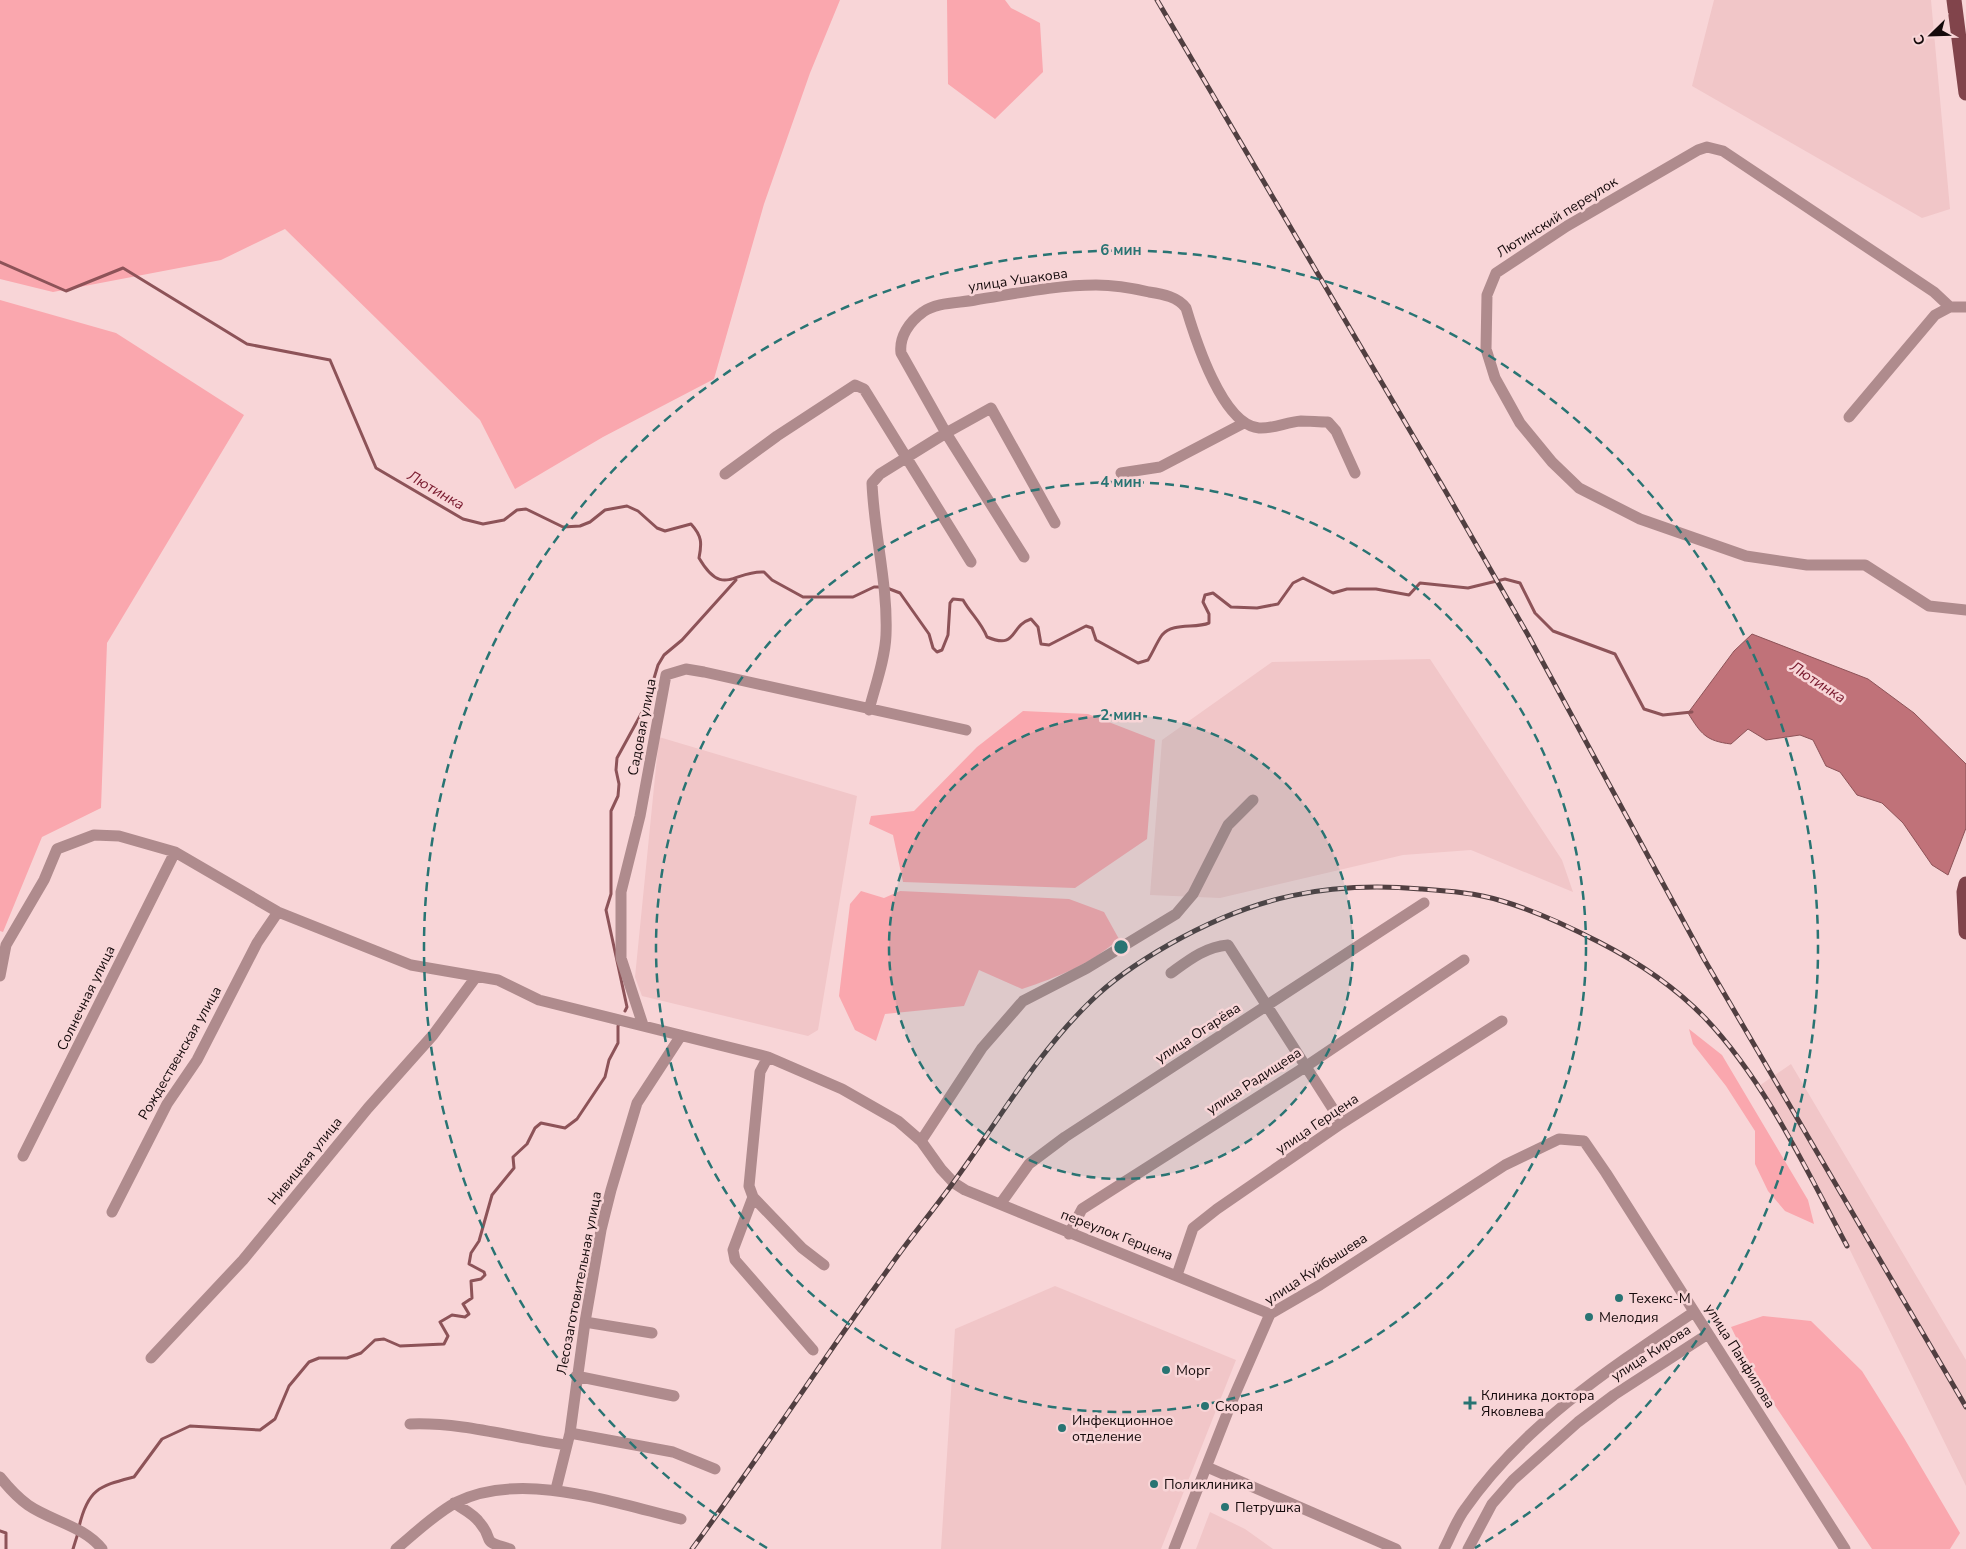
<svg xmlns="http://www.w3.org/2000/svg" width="1966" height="1549" font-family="'Nunito Sans',sans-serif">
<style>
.built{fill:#f1c6c8}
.green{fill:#faa7ae}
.water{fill:#c07279;stroke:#8d5358}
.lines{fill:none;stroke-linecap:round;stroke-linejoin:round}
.stream{stroke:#8d5358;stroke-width:3}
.minor{stroke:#af8b8d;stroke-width:11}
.major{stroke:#81444b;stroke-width:15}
.rail-casing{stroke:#513f41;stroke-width:5}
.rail{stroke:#f8d5d7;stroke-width:3;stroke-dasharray:9;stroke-linecap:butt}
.ring{fill:none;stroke:#297473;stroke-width:2.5;stroke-dasharray:9 6}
.poi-dot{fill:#297473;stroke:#f8d5d7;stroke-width:2}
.labels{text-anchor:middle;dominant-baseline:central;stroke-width:5;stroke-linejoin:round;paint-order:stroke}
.street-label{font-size:14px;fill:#150a0b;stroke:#f8d5d7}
.poi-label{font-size:14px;fill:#150a0b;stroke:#f8d5d7;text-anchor:start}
.water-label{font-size:15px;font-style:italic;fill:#791a2e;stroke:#f8d5d7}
.centre{fill:#297473;stroke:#f8d5d7;stroke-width:2.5}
.ring-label{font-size:15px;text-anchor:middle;font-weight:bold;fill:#297473;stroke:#f8d5d7;stroke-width:5;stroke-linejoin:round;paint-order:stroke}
</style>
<rect width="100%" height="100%" fill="#f8d5d7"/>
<path class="built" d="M1714,0H1931L1950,209L1922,218L1692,86Z
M1430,659L1562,860L1573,892L1471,850L1403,855L1220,898L1150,895L1162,740L1272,662Z
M659,737L857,796L818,1030L808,1036L642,996L635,977Z
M1791,1064L1966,1360V1486L1817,1183L1759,1086Z
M1055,1286L1236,1360L1161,1549H941L955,1329Z
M1210,1512L1245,1529L1273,1549H1196Z"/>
<path class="green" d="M0,0H840L810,73L764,204L714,379L603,437L515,489L480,420L285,229L221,260L53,292L0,279Z
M947,0H1005L1011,8L1040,23L1043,72L995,119L948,84Z
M0,300L116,333L244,415L107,643L101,808L42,837L3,932L0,931Z
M1023,711L1088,714L1155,740L1147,839L1075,888L903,882L893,835L869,824L871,816L914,811L977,747Z
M861,891L884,898L900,891L1069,899L1104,912L1119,939C1091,964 1058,977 1022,989L979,970L964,1006L885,1014L876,1041L855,1030L839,996L850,904Z
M1689,1029L1722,1055L1808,1200L1814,1224L1785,1211L1768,1191L1755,1164V1131L1726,1086L1693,1044Z
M1763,1316L1811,1321L1862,1371L1904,1438L1960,1533L1950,1549H1872L1755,1376L1731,1327Z"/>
<path class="water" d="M1752,634L1868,679L1914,713L1966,764V828L1948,875L1932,865L1903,823L1882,803L1857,795L1840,772L1826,766L1813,740L1800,735L1766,740L1748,729L1731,744C1706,741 1701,734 1688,713L1734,651Z"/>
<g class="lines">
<path class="stream" d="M0,262L66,291L123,268L247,344L330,360L376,468L463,519L483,524L504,520L517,510L526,509L563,527L580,526L590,522L605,510L627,506L638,511L657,528L665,531L691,524C702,536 702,543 699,558C723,599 734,570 764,572L772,580L803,597H853L874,587H881
M887,588L900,593L929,634L933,648L937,652L942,650L948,635L950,603L953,599L963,600C971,614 981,622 987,637C1018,650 1009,626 1031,619L1038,627L1041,644L1049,645L1086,626L1092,628L1096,640L1138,663L1148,660C1153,652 1157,642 1162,635C1173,622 1195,629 1209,623V614L1203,602L1205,595L1213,593L1231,607L1257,608L1278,604L1293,583L1303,578L1333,593L1347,589H1376L1409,595L1420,583L1468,588L1505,579L1520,583L1535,613L1553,631L1615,654L1644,709L1663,715L1692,712
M625,1011L627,1007L606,910L611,894V811L618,796L619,784L616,770L617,758L646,705L658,665L664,655L682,640L736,580
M79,1527C88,1488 100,1486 134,1477L162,1439L190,1426L260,1430L275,1419L289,1386L309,1362L319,1358H347L361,1353L375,1340L384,1339L400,1346L444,1344L448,1336L440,1322L452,1315L465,1317L469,1314L463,1304L472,1298L471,1281L481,1279L485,1275L484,1272L469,1264L471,1253L479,1241L492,1195L514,1168L513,1157L527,1144L535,1128L541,1123L565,1128L577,1119L605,1077L609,1060L618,1043V1026L620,1024
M0,1531L6,1533V1549
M73,1549L78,1533"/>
<path class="minor" d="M1966,307H1950L1934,292L1723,151L1707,147L1698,150L1567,226L1496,273L1487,295L1486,349L1495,378L1520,423L1552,462L1579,488L1640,519L1746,556L1807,565H1865L1929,606L1966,610
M1849,417L1935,315L1950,307
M1121,473L1160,467L1244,423
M725,474L777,436L855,385L864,389L971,562
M1024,557L946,433L901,353C899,337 909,322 923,312C936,302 959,303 975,300C1014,294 1056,285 1096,285C1114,285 1132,288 1149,292C1163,294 1178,297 1186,308C1195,338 1222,425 1259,428C1272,429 1287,422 1301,421C1310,421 1319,422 1328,422L1336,431L1355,473
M869,710C875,686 885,660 886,635C888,584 874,534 872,483L880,474L946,433L991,408L1055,523
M1171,973C1189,960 1205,947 1228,945L1342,1123
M0,976L6,945L44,880L57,849L94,835L119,836L175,852L278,912L411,965L498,980L539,1000L768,1057L842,1089L898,1121L921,1141L941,1169L954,1183L965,1190L1270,1314
M643,1025L621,958V892L640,816L666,675L686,669L704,672L966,730
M768,1057L760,1072L749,1186L753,1197L802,1248L824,1265
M921,1141L982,1048L1023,1001L1087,968L1176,914L1193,894L1228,825L1253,800
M23,1156L175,852
M753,1197L733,1250L735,1260L813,1350
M1001,1203L1029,1164L1065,1137L1424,903
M112,1212L167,1104L197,1060L257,943L278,912
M1069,1234L1082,1209L1305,1067L1464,960
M1177,1275L1193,1228L1217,1209L1342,1123L1502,1021
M585,1322L652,1333
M151,1358L243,1260L368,1108L433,1035L476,977
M576,1376L674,1396
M410,1424C464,1422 514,1438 567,1445
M570,1433L673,1452L715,1469
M1207,1467L1396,1549
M0,1477C8,1487 17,1497 28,1505C51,1521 84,1526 102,1549
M556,1489L570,1433L585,1322L601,1230L611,1190L637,1103L680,1037
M454,1503C463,1509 474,1514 480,1523C496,1542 478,1540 510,1549
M396,1549C413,1535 437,1512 457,1502C521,1470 615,1503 681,1519
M1174,1549L1232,1401L1270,1314L1320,1285L1505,1165L1559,1139L1584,1141L1606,1173L1845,1549
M1444,1549C1451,1536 1456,1521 1465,1509C1522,1426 1612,1367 1694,1312
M1468,1549L1492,1504L1513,1480L1578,1422L1614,1395L1708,1334"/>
<path class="major" d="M1954,0L1966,93
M1966,884L1964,892L1966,932"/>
<defs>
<path id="rail" d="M1157,0L1446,492L1528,635L1704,959L1966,1407
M692,1549C760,1457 822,1360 889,1268C909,1239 932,1212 953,1183C998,1122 1036,1054 1091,1001C1114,978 1142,960 1170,944C1253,897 1326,881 1421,889C1448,891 1476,893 1502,901C1536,911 1568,926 1599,942C1638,962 1675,987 1705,1018C1765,1081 1806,1169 1847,1246"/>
</defs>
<use href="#rail" class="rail-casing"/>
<use href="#rail" class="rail"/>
</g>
<circle cx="1121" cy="947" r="232" fill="#297473" fill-opacity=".12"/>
<g class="ring">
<circle cx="1121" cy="947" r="232"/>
<circle cx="1121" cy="947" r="465"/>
<path d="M767 1548A697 697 0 1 1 1475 1548"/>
</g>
<g class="poi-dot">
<circle cx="1619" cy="1298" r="5"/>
<circle cx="1589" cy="1317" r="5"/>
<circle cx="1166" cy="1370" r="5"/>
<path d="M1467.5 1395.5h5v5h5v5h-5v5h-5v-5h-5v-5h5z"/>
<circle cx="1205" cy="1406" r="5"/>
<circle cx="1062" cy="1428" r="5"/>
<circle cx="1154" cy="1484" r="5"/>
<circle cx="1225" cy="1507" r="5"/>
</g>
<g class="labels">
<g class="street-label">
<text transform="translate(1557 217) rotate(-32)">Лютинский переулок</text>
<text transform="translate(1018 280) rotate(-8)">улица Ушакова</text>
<text transform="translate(642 727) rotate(-79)">Садовая улица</text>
<text transform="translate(86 998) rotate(-64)">Солнечная улица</text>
<text transform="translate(1198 1033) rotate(-33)">улица Огарёва</text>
<text transform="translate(180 1053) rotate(-60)">Рождественская улица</text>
<text transform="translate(1254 1081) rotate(-33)">улица Радищева</text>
<text transform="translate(1317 1124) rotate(-34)">улица Герцена</text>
<text transform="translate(305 1161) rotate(-51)">Нивицкая улица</text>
<text transform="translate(1117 1235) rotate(21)">переулок Герцена</text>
<text transform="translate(1316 1269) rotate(-33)">улица Куйбышева</text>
<text transform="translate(579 1283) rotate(-79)">Лесозаготовительная улица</text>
<text transform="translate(1651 1353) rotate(-33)">улица Кирова</text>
<text transform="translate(1740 1356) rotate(58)">улица Панфилова</text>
</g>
<g class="poi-label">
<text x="1629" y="1298">Техекс-М</text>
<text x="1599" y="1317">Мелодия</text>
<text x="1176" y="1370">Морг</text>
<text x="1481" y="1395">Клиника доктора<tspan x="1481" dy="16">Яковлева</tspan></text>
<text x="1215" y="1406">Скорая</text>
<text x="1072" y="1420">Инфекционное<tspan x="1072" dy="16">отделение</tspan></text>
<text x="1164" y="1484">Поликлиника</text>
<text x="1235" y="1507">Петрушка</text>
</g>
<g class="water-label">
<text transform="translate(436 490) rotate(30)">Лютинка</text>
<text transform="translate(1818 682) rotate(33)">Лютинка</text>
</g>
</g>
<circle cx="1121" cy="947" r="8" class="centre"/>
<g class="ring-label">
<text x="1121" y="255">6 мин</text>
<text x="1121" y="487">4 мин</text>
<text x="1121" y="720">2 мин</text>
</g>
<g transform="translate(1931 35) rotate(247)" stroke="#f8d5d7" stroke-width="4" paint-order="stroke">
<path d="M0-4L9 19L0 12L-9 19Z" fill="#150a0b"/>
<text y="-8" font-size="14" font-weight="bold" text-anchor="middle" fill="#150a0b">С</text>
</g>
</svg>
